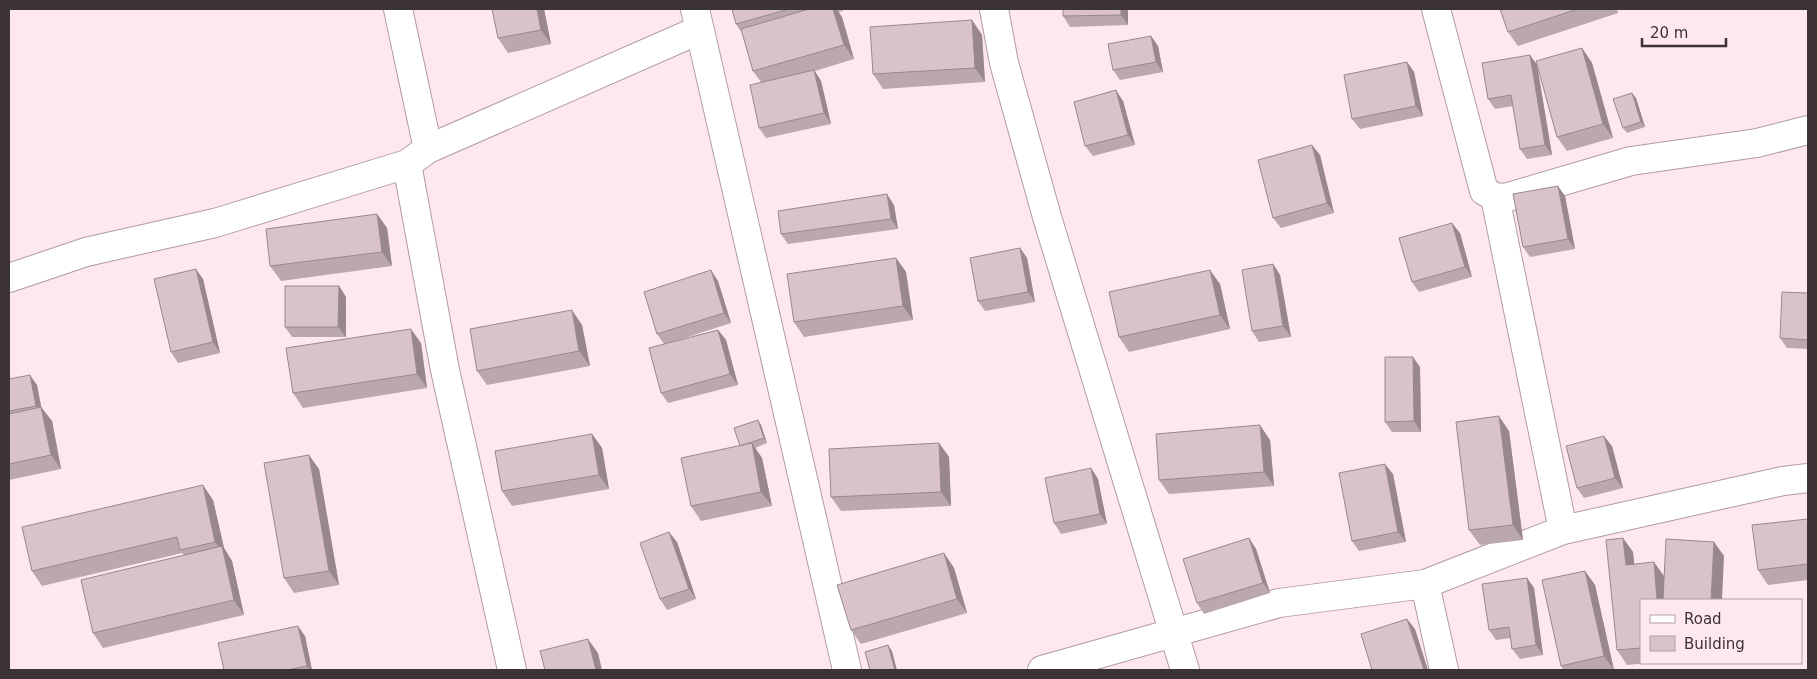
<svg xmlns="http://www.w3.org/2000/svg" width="1817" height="679" font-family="'DejaVu Sans',sans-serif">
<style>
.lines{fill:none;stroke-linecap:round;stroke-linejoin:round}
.minor-casing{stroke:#b19ba4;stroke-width:30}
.minor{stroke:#fff;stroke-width:28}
.wall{fill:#bba7af}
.shaded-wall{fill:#98888e}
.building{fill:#d9c2cb;stroke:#98888e}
</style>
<rect width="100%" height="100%" fill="#ffe7f0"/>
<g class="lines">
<defs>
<path id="minor" d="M398,9L428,149
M695,9L847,670
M994,9L1004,63L1047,217L1185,670
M1436,9L1484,191L1495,197L1505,198L1631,161L1757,143L1808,130
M1495,197L1563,530
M9,278L86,252L215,223L407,164
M1425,584L1444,670
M512,670L445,370L407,164L428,149L699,30
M1042,670L1279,603L1425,584L1563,530L1783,481L1808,478"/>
</defs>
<use href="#minor" class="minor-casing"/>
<use href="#minor" class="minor"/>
</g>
<path class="wall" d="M544,9L551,44L508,53L498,38Z
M732,9H843V11L839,12L842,17L854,59L815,71L821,81L831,124L766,138L759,128L761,82L753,71L742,33L736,24Z
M1063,9H1128V25L1070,27L1063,16Z
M1500,9H1617L1618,13L1518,46L1508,32Z
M972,20L982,35L985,82L883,89L873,74Z
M1151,36L1158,46L1163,72L1120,80L1113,70Z
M1582,48L1592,63L1613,138L1567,151L1557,137Z
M1530,55L1537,65L1552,155L1527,159L1520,149L1513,106L1495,109L1488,99Z
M1407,62L1414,72L1423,116L1360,129L1352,119Z
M1636,98L1645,127L1627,133L1623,128Z
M1123,101L1135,145L1093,156L1085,146Z
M1320,155L1334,213L1281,228L1273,218Z
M1565,196L1575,249L1530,257L1523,247Z
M894,205L898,229L788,244L781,234Z
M377,214L387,228L392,266L281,281L270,266Z
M1460,233L1472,277L1419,292L1412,282Z
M1020,248L1027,258L1035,302L985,311L978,301Z
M896,258L906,272L913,320L804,337L794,322Z
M1273,264L1280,275L1291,337L1259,342L1252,331Z
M203,279L220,353L178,363L171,352Z
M718,281L731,323L669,343L718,330L726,340L738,385L668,403L661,393L664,344L657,334Z
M1220,284L1230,329L1129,352L1119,337Z
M339,286L346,297V337H292L285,327Z
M1808,293V349L1787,348L1780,338Z
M582,325L590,366L487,385L477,371Z
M421,343L427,388L303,408L293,393Z
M1420,367L1421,432H1392L1385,422Z
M9,379L37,385L41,407L52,421L61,469L9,480Z
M758,420L761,425L767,443L755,448L762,458L772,506L701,521L691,506L740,446Z
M1509,431L1523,540L1480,545L1469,530Z
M592,434L602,448L609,489L512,506L502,491Z
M1270,440L1274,486L1169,494L1159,480Z
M939,443L949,457L951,506L841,511L831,497Z
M1612,446L1623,488L1584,498L1577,488Z
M1091,468L1098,479L1107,524L1061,534L1054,523Z
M319,469L339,585L294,593L284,578Z
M1393,474L1406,542L1359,551L1352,541Z
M213,500L224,548L232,561L244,615L103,648L93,633L184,555L182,553L42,586L32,571Z
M1808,519V580L1768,585L1758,570Z
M1249,538L1256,549L1270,593L1204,614L1197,603Z
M1623,538L1633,552L1634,564L1664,577L1714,542L1724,556L1641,600V663H1647L1627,665L1617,650Z
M677,542L696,599L667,610L660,599Z
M944,553L954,568L967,613L861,644L851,630Z
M1585,571L1595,585L1614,670H1564L1561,666Z
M1527,578L1534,588L1543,655L1520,659L1512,649L1511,638L1496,640L1489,630Z
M305,636L312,670H224Z"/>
<path class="shaded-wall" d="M537,9H544L551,44L541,30Z
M833,9H836L842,17L854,59L844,45Z
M1121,9H1128V25L1121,15Z
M972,20L982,35L985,82L975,68Z
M1151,36L1158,46L1163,72L1156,62Z
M1582,48L1592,63L1613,138L1603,124Z
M1530,55L1537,65L1552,155L1545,145Z
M1407,62L1414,72L1423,116L1416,106Z
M814,70L821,81L831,124L824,113Z
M1116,90L1123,101L1135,145L1128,135Z
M1632,93L1636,98L1645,127L1641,122Z
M1312,145L1320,155L1334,213L1327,203Z
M1558,186L1565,196L1575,249L1568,239Z
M887,194L894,205L898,229L891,219Z
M377,214L387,228L392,266L382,252Z
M1452,223L1460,233L1472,277L1465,267Z
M1020,248L1027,258L1035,302L1028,292Z
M896,258L906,272L913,320L903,306Z
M1273,264L1280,275L1291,337L1283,326Z
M196,269L203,279L220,353L213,342Z
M711,270L718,281L731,323L724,313Z
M1210,270L1220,284L1230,329L1220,315Z
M339,286L346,297V337L338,327Z
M572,310L582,325L590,366L579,351Z
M411,329L421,343L427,388L417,374Z
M718,330L726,340L738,385L730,374Z
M1413,357L1420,367L1421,432L1414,421Z
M30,375L37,385L43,416L36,406Z
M41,407L52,421L61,469L51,455Z
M1499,416L1509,431L1523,540L1513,525Z
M758,420L761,425L767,443L764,438Z
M1260,425L1270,440L1274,486L1264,472Z
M592,434L602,448L609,489L599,475Z
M1604,436L1612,446L1623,488L1615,478Z
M752,443L762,458L772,506L761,492Z
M939,443L949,457L951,506L941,492Z
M309,455L319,469L339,585L329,571Z
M1385,464L1393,474L1406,542L1398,532Z
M1091,468L1098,479L1107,524L1100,514Z
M203,485L213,500L224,548L232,561L244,615L234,600L224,554L215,542Z
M669,532L677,542L696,599L689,589Z
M1249,538L1256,549L1270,593L1263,583Z
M1623,538L1633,552L1636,579L1626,565Z
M1714,542L1724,556L1722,600H1711Z
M944,553L954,568L967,613L957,599Z
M1654,562L1664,576L1666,600H1657Z
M1585,571L1595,585L1614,670L1604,656Z
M1527,578L1534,588L1543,655L1536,645Z
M1407,619L1415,629L1428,670H1424Z
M298,626L305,636L312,670H310L307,666Z
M588,639L598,653L602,670H596Z
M888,645L892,651L897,670H895Z"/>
<path class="building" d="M492,9H537L541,30L498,38Z
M732,9H789L736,24Z
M809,9H833L844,45L753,71L741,29Z
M1063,9H1121V15L1063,16Z
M1500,9H1578L1508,32Z
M972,20L975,68L873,74L870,27Z
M1151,36L1156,62L1113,70L1108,44Z
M1582,48L1603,124L1557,137L1536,61Z
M1530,55L1545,145L1520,149L1511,95L1488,99L1482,63Z
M1407,62L1416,106L1352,119L1344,75Z
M814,70L824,113L759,128L750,85Z
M1116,90L1128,135L1085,146L1074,102Z
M1632,93L1641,122L1623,128L1613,99Z
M1312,145L1327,203L1273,218L1258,160Z
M1558,186L1568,239L1523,247L1513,194Z
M887,194L891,219L781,234L778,211Z
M377,214L382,252L270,266L266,229Z
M1452,223L1465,267L1412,282L1399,238Z
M1020,248L1028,292L978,301L970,258Z
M896,258L903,306L794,322L787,274Z
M1273,264L1283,326L1252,331L1242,270Z
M196,269L213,342L171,352L154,279Z
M711,270L724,313L657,334L644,292Z
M1210,270L1220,315L1119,337L1109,292Z
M285,286H339L338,327H285Z
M1782,292L1808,293V340L1780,338Z
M572,310L579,351L477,371L470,329Z
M411,329L417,374L293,393L286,348Z
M718,330L730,374L661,393L649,348Z
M1385,357H1413L1414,421L1385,422Z
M30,375L36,406L9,411V379Z
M41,407L51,455L9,464V414Z
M1499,416L1513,525L1469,530L1456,422Z
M758,420L764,438L740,446L734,428Z
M1260,425L1264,472L1159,480L1156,434Z
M592,434L599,475L502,491L495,451Z
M1604,436L1615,478L1577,488L1566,446Z
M752,443L761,492L691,506L681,458Z
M939,443L941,492L831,497L829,449Z
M309,455L329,571L284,578L264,463Z
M1385,464L1398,532L1352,541L1339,473Z
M1091,468L1100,514L1054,523L1045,478Z
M203,485L215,542L180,550L177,537L32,571L22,527Z
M1808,519V564L1758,570L1752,525Z
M669,532L689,589L660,599L640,543Z
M1249,538L1263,583L1197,603L1183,559Z
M1623,538L1626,565L1654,562L1657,600H1641V648L1617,650L1606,540Z
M1666,539L1714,542L1711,600H1663Z
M222,546L234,600L93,633L81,580Z
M944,553L957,599L851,630L837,585Z
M1585,571L1604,656L1561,666L1542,580Z
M1527,578L1536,645L1512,649L1509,627L1489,630L1482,584Z
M1407,619L1424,670H1372L1361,634Z
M298,626L307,666L287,670H224L218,643Z
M588,639L596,670H545L540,651Z
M888,645L895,670H870L865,652Z"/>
<rect width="1817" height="679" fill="none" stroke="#3c3337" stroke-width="20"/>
<rect x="1640" y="599" width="162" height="65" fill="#ffe7f0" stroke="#b19fa6"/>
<rect x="1650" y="615" width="25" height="8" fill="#ffffff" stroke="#b19fa6"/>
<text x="1684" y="624" font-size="15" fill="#3c3337">Road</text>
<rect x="1650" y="636" width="25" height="15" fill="#d9c2cb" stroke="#b19fa6"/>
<text x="1684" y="649" font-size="15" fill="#3c3337">Building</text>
<path d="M1642 38v8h84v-8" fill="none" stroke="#3c3337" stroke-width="2.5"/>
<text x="1650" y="38" font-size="15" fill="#3c3337" stroke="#ffe7f0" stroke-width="4" paint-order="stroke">20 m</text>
</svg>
